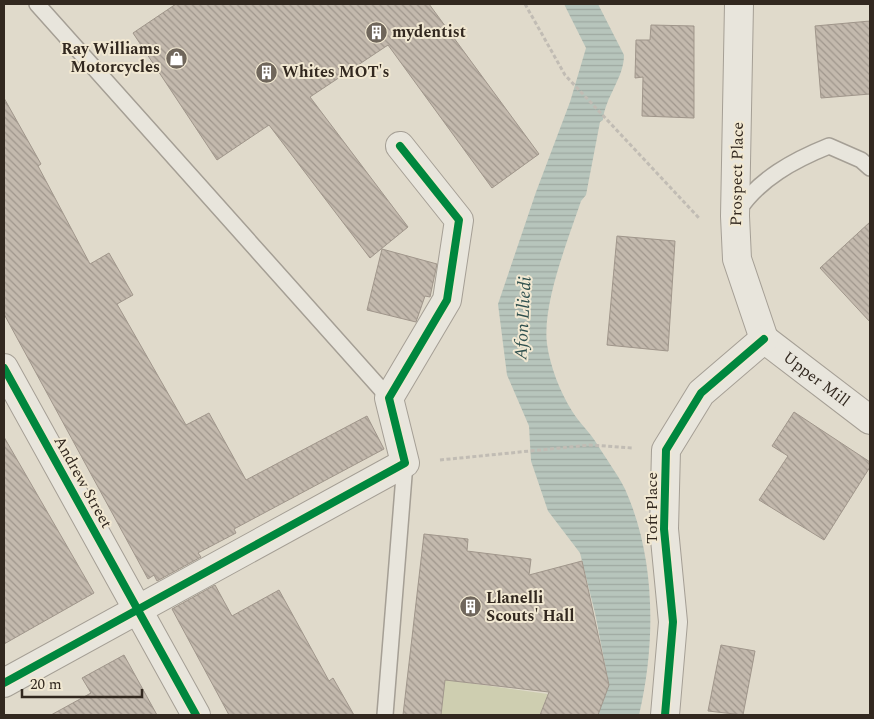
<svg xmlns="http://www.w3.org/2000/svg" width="874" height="719" font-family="Spectral,serif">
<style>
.grass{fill:#ceceb0}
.water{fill:url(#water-rules)}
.building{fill:url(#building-back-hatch);stroke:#a0968b}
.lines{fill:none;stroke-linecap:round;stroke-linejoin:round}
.service-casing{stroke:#a59f95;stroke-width:18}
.minor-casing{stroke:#a59f95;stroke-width:30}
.path{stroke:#c1bcb4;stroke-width:3;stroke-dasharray:4 2.5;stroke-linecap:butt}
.service{stroke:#e8e5dc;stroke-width:15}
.minor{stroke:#e8e5dc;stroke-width:28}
.cycleway-casing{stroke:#f1e8d2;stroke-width:11}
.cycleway{stroke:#00873e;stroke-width:8}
.labels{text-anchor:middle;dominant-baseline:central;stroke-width:4;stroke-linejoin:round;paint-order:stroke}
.poi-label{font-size:16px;font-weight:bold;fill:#32281f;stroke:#f1e8d2;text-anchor:start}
.street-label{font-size:16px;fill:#32281f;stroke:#f1e8d2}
.water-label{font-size:18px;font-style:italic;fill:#2f504e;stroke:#f1e8d2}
</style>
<defs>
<pattern id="water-rules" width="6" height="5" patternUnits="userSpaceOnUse" patternTransform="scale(1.25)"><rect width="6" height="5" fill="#b7c5bc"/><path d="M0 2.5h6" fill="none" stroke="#9ea9a1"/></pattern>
<pattern id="building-back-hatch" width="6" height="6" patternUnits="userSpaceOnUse" patternTransform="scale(1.25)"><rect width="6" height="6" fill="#c3b9ad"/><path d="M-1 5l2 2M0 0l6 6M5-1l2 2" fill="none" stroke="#9f968c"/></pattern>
</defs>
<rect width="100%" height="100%" fill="#e0dacb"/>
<path class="grass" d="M449,644L454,681L548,694L540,715H441Z"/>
<path class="water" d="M564,4H598L624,55C624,78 605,97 603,120L600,122L586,195L581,201C568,240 542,304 547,344C550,366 560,392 572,411C579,423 590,432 597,444C606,459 617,473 625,489C656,558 656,643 639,715H598L609,685L595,613L580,553L548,511L531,461L529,426L507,375L498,304L536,192L570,102L586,48Z"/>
<path class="building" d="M176,4H429L539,154L492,188L388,45L310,97L408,227L370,258L269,125L217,160L133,33Z
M870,21V94L821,98L815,26Z
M651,25L694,26V118L642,116L643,77L635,78L636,40H650Z
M4,98L41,164L38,166L90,264L109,253L133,295L117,304L186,425L209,413L246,480L367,416L384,449L234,529L236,533L198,553L201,557L157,581L154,575L148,579L4,314Z
M870,222V322L820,268Z
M617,236L675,241L668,351L607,345Z
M382,249L437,264L430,297L425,296L416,322L367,310Z
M794,412L870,462V467L824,540L759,500L788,456L772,446Z
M4,437L94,593L4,644Z
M424,534L468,539L467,551L531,559L529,575L582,561L609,685L598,715H540L549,692L445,680L441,715H403Z
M215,585L232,616L279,590L329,681L333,678L354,715H229L172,609Z
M721,645L755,651L743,715L708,711Z
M124,655L157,715H51L91,693L82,678Z"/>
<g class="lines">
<defs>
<path id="service" d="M37,4L389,398
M738,211C759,179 794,160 829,146L861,160L870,168
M385,715L405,463"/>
<g id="minor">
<path d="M739,4L735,216L737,259L764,339"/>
<path id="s1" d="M764,339L870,420"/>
<path d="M4,368L196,715"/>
<path d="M4,683L405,463L389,398L447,300L459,220L400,146"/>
<path d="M665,715L673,622L664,529L666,450L701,393L764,339"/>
</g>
</defs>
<use href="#service" class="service-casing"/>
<use href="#minor" class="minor-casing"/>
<path class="path" d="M525,4L565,75L699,218
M440,460L590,445L633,448"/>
<use href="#service" class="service"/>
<use href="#minor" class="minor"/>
<defs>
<path id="cycleway" d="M4,368L196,715
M4,683L405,463L389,398L447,300L459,220L400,146
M665,715L673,622L664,529L666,450L701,393L764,339"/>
</defs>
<use href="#cycleway" class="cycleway-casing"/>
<use href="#cycleway" class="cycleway"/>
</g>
<defs>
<symbol id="building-disc" viewBox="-11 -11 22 22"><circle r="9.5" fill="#6f665b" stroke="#f1e8d2"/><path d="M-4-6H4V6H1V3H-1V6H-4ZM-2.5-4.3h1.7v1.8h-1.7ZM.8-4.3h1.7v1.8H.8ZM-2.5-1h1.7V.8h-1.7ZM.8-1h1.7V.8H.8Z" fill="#fff"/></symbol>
<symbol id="shop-disc" viewBox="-11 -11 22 22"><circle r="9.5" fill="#6f665b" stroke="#f1e8d2"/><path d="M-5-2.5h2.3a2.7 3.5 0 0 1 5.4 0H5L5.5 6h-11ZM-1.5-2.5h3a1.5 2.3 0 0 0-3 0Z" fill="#fff"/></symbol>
</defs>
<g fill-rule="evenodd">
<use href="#building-disc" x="364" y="20" width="25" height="25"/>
<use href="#shop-disc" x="164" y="46" width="25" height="25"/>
<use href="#building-disc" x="254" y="60" width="25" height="25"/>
<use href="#building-disc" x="458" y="594" width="25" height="25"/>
</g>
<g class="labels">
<g class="poi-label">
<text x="392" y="32">mydentist</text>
<text x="160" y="49" text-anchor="end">Ray Williams<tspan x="160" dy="18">Motorcycles</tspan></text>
<text x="282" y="72">Whites MOT's</text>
<text x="486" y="598">Llanelli<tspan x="486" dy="18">Scouts' Hall</tspan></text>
</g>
<g class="street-label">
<text transform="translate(737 174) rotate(-89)">Prospect Place</text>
<text stroke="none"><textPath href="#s1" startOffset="66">Upper Mill</textPath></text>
<text transform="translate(83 482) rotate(61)">Andrew Street</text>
<text transform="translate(652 508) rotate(-90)">Toft Place</text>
</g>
<g class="water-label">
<text transform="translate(523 318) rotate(-87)">Afon Lliedi</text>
</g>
</g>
<rect width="874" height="719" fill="none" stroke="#32281f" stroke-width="10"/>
<path d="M22 689v8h120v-8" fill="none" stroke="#32281f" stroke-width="2.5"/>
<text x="30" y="689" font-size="15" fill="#32281f" stroke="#f1e8d2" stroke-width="4" paint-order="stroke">20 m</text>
</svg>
